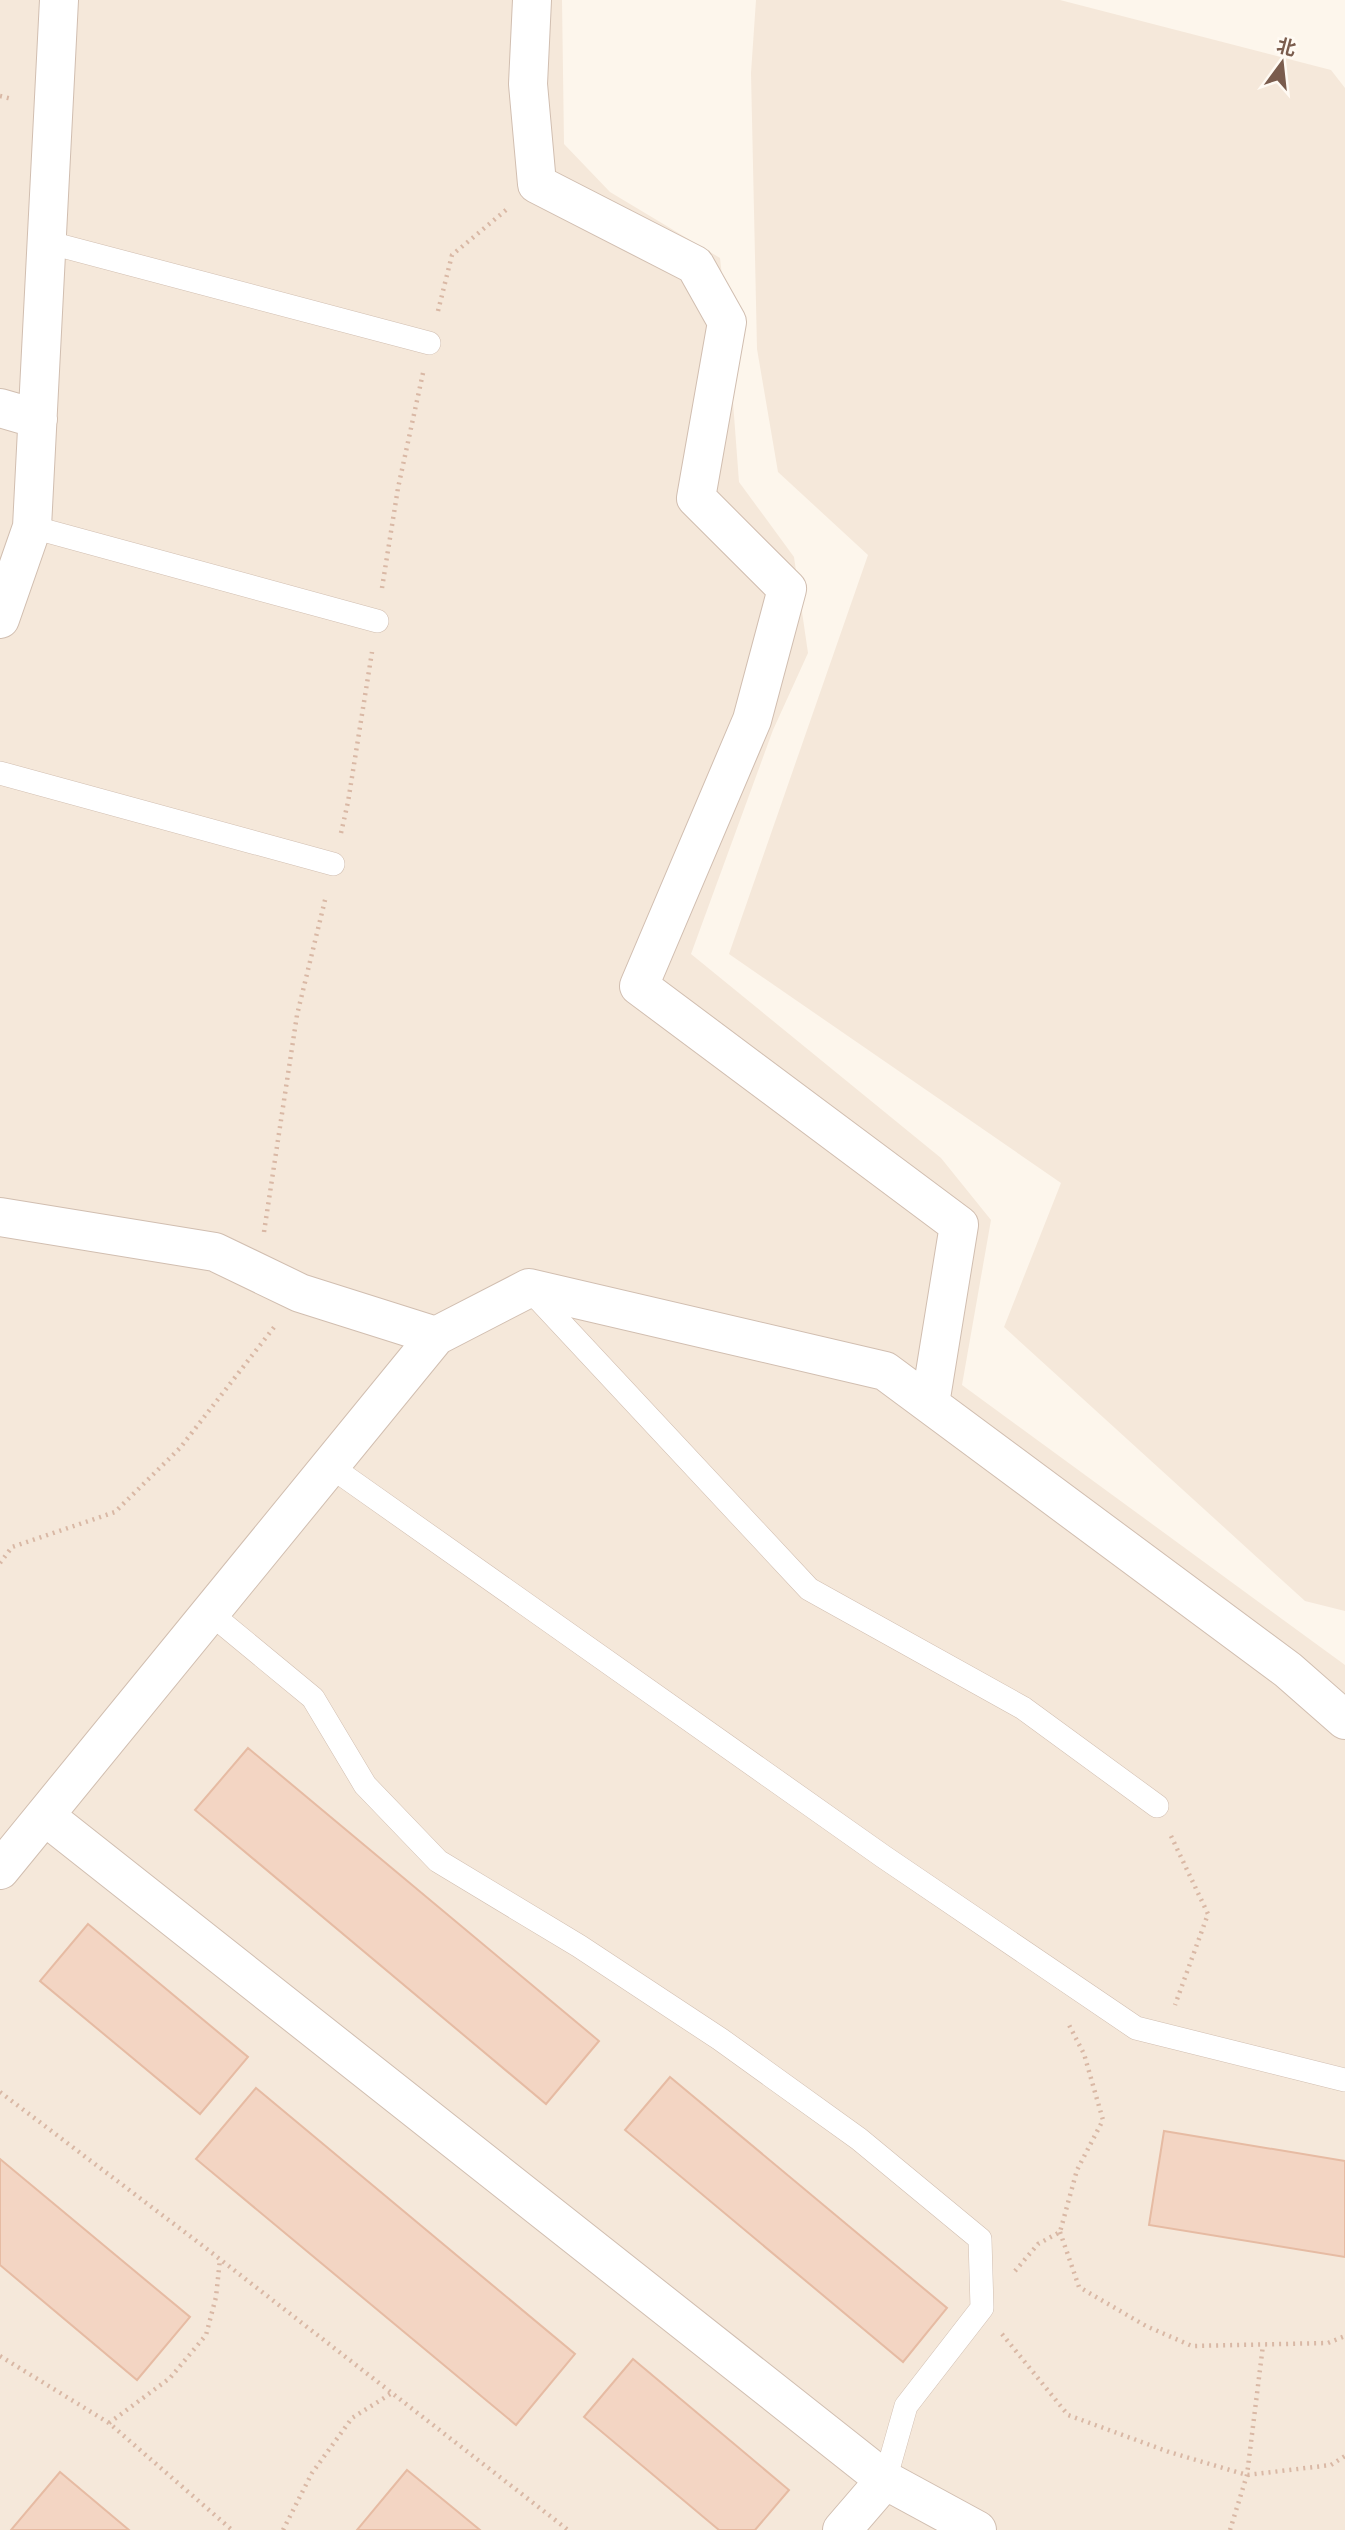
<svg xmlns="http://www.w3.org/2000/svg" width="1345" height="2530" font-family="Ubuntu,'Noto Sans SC',sans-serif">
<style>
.residential{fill:#f5e8da}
.building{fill:#f3d5c3;stroke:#e6bba3;stroke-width:2}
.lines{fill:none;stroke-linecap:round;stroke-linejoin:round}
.service-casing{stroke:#d1beb0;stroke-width:24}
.minor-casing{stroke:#d1beb0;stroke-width:40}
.path{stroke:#d9b8a5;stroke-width:4.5;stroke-dasharray:2 5;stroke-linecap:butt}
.service{stroke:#fff;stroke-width:23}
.minor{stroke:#fff;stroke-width:38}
</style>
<rect width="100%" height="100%" fill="#fdf6ec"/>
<path class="residential" d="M0,0H562L564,144L610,192L720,258L727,322L739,482L794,557L808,653L773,730L691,954L941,1158L991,1220L962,1385L1345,1665V2530H0Z
M756,0H1060L1331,70L1345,88V1611L1305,1601L1004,1327L1061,1183L729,954L868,555L778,472L757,349L751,73Z"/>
<path class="building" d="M248,1748L599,2041L546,2104L195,1810Z
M88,1924L248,2057L200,2114L40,1981Z
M670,2077L947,2308L903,2362L625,2130Z
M256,2088L575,2354L516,2425L196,2159Z
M1164,2131L1345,2161V2257L1149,2225Z
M0,2159L190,2317L137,2380L0,2265Z
M633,2359L789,2490L755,2530H719L584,2417Z
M407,2470L480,2530H357Z
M60,2472L129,2530H11Z"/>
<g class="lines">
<defs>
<path id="service" d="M47,242L429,343
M32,527L377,621
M0,773L333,864
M531,1291L809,1589L1023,1708L1157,1806
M330,1466L884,1857L1136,2028L1345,2080
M210,1613L313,1698L365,1785L438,1861L579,1946L720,2039L859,2139L980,2239L982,2308L906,2406L885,2480"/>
<path id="minor" d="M532,0L528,84L537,184L695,265L727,322L696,498L787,589L752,720L639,986L959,1225L930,1404
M0,408L38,419
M0,619L32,527L59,0
M0,1217L215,1252L300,1293L436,1336
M45,1816L885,2480L977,2530
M0,1870L436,1336L529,1288L885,1371L1288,1670L1345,1720
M842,2530L885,2480"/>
</defs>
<use href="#service" class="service-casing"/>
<use href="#minor" class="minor-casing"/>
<path class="path" d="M0,96L12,99
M438,311L452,255L506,210
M382,588L398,488L423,373
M341,833L348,802L372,652
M264,1232L297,1015L326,896
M0,1563L12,1547L115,1512L180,1448L275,1326
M1171,1836L1208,1914L1175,2005
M0,2092L203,2246L568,2530
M1060,2232L1079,2287L1146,2326L1192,2346L1328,2343L1345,2336
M1015,2271L1038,2244L1060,2232L1077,2170L1103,2120L1084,2054L1068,2023
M1002,2334L1068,2415L1169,2452L1247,2475L1331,2465L1345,2456
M0,2356L109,2423L232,2530
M109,2423L170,2378L206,2335L216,2297L220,2259
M283,2530L312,2473L352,2418L392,2393
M1230,2530L1247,2475L1263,2345"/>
<use href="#service" class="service"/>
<use href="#minor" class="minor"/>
</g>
<g transform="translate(1282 63) rotate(15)" stroke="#fffaf3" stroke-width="5" paint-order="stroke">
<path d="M0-5L12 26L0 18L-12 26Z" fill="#7a5c4d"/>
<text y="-10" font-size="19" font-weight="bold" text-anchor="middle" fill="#7a5c4d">北</text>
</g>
</svg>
